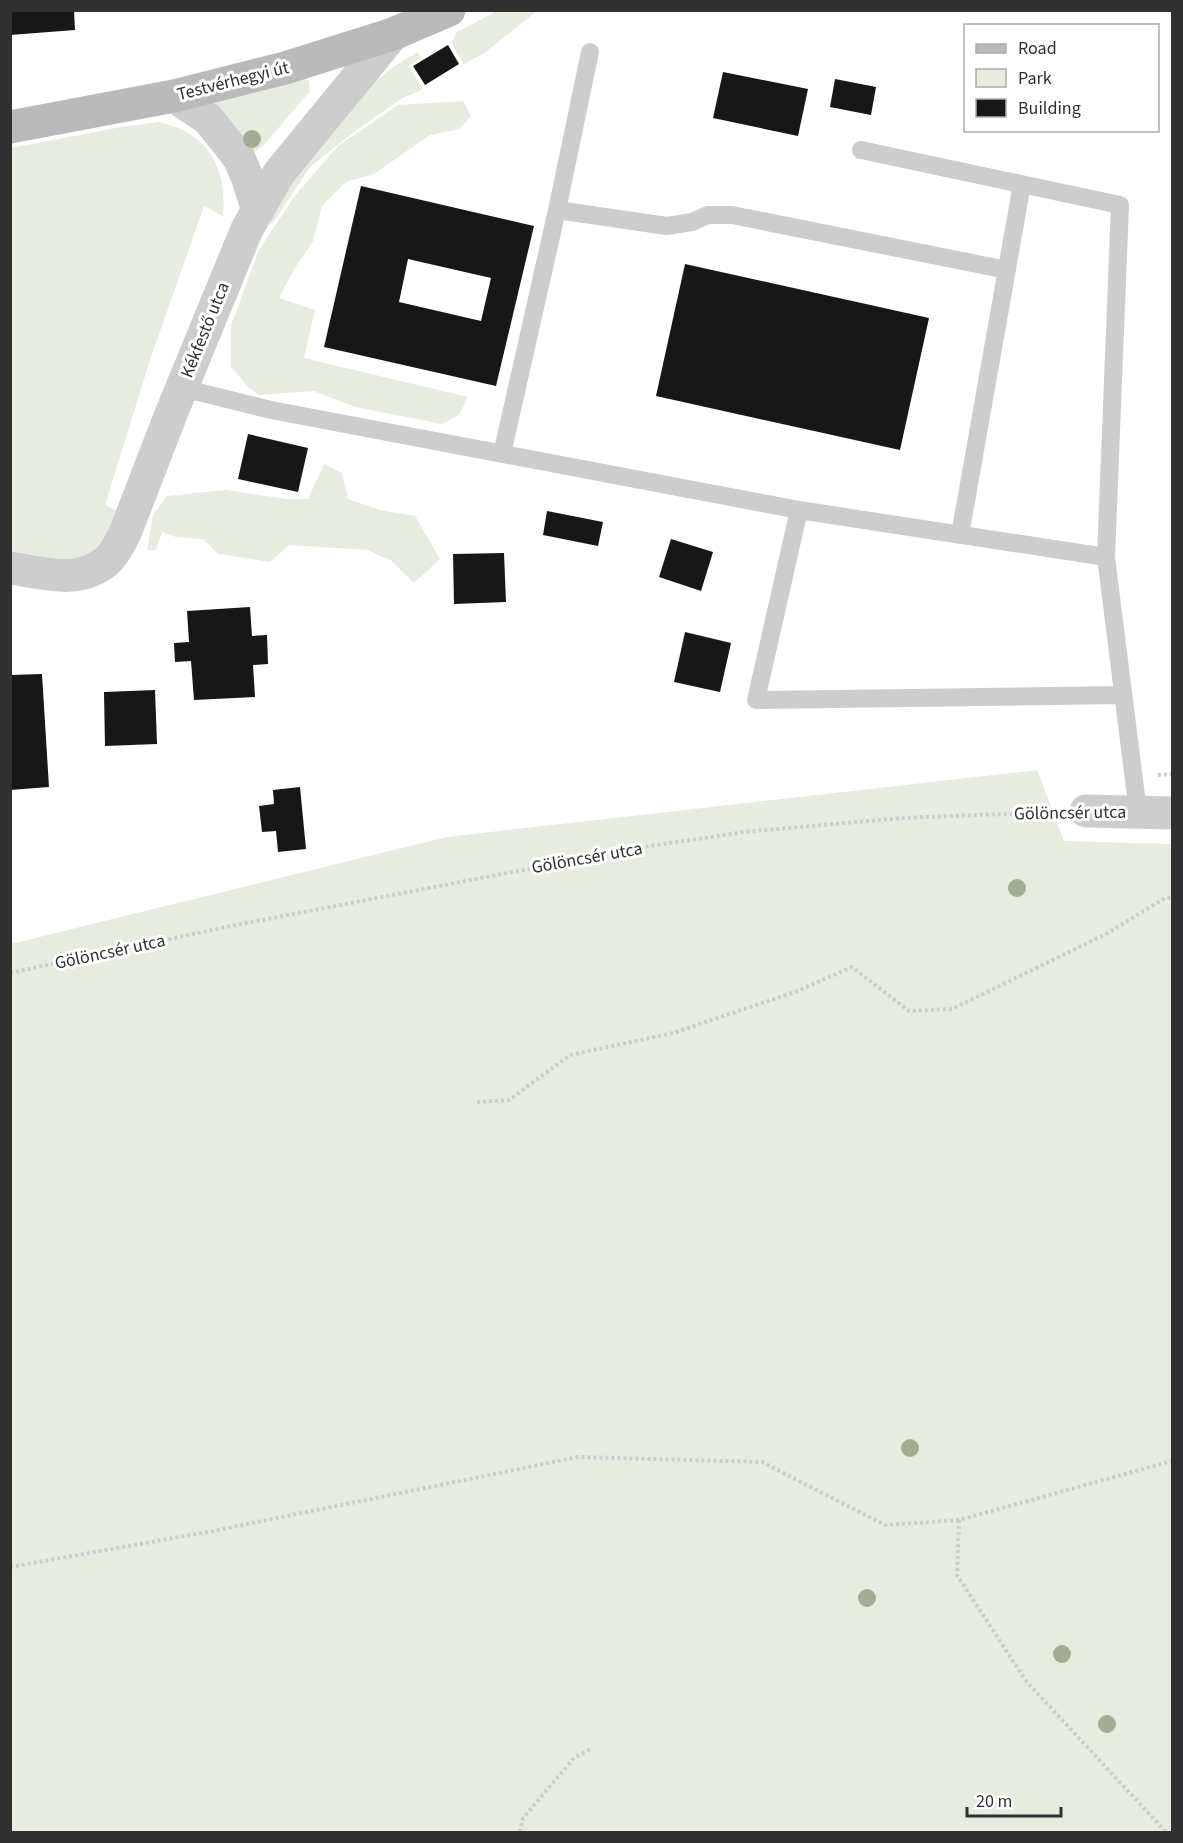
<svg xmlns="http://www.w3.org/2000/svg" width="1183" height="1843" font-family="'Source Sans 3',sans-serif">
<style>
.green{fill:#e7edde}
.building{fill:#171717;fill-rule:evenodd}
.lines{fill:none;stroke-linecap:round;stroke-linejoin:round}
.path{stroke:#cdcdcd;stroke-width:4;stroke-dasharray:3 3;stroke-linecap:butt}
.lane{stroke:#cdcdcd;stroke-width:18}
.street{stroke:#cdcdcd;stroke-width:33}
.secondary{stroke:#bababa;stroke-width:33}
.tree{fill:#a2ae94}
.labels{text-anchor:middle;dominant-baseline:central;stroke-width:6;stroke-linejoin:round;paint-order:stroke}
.street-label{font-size:18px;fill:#303030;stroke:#fff}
</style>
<rect width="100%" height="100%" fill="#fff"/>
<path class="green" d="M499,10L537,11L483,54L464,64L451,43L457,32Z
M418,52L421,58L409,66L423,89L401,99L354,132L311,166L272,224L266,222L289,181L358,95L393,67Z
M302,75L309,81L310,91L264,145L254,152L211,101Z
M463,101L471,116L459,129L430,135L374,174L346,182L322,206L313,241L293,271L279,298L315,310L304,358L468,397L459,415L442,424L355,407L314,391L259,395L248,387L231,367V325L259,250L294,197L338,146L398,105Z
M159,122C167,125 178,127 185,131C218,150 226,181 223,216L204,206L150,360L105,505L118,511L98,549L81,563H11V148L121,127Z
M324,464L342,473L348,499L380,510L415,516L440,559L414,583L392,561L367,550L289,545L270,562L218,554L203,539L176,537L162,532L156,550H147L153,515L167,496L226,490L286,499H308Z
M1037,770L1064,841L1172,844V1832H11V944L447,837Z"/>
<path class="building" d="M10,10H74L75,30L10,35Z
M448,45L459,64L425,85L413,66Z
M723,72L808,89L798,136L713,118Z
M835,79L876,87L871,115L830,107Z
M361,186L534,226L496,386L324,347ZM408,259L491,278L481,321L399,302Z
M685,264L929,318L900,450L656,396Z
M248,434L308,448L298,492L238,479Z
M547,511L603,522L598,546L543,535Z
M671,539L713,552L701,591L659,577Z
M504,553L506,602L454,604L453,554Z
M250,607L252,636L267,635L268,664L253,665L255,697L194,700L191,661L175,662L174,643L189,642L187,611Z
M685,632L731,643L720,692L674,682Z
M42,674L49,787L10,790V675Z
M155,690L157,744L105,746L104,692Z
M300,787L306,849L278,852L276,831L262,832L259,806L274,804L273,790Z"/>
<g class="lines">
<path class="path" d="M1158,775L1172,774
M10,973L236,925L643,847L744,832L902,818L1055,812
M477,1102L509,1100L570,1055L673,1033L795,992L852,967L909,1011L952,1009L1106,934L1165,898H1172
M959,1520L957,1575L1026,1681L1166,1832
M10,1567L213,1531L578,1457L762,1462L885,1525L959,1520L1172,1461
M520,1832L523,1818L574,1758L592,1748"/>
<path class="lane" d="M557,210L590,52
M182,388L271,410L799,510L1106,557L1120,205L861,150
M502,454L557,210L667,226L692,222L708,215H732L1007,270
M799,510L756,700L1123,695
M960,535L1022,184
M1106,557L1138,812"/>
<path class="street" d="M174,96L208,119L225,140L239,158L248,179L258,211
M10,568C44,573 78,585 107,561C115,554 120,542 125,533L171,414L247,229L279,173L393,34
M1086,811L1172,813"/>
<path class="secondary" d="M10,127L174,96L285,68L393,34L449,10"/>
</g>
<g class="tree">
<circle cx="252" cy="139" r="9"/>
<circle cx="1017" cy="888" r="9"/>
<circle cx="910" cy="1448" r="9"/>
<circle cx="867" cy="1598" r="9"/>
<circle cx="1062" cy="1654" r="9"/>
<circle cx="1107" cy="1724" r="9"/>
</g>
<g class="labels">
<g class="street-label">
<text transform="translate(233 81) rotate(-14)">Testvérhegyi út</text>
<text transform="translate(205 330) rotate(-68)">Kékfestő utca</text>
<text transform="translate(1070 813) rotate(-1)">Gölöncsér utca</text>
<text transform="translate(587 858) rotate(-10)">Gölöncsér utca</text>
<text transform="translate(110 952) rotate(-12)">Gölöncsér utca</text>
</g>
</g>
<rect width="1183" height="1843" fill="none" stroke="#303030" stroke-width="24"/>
<rect x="964" y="24" width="195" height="108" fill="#ffffff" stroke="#acacac" stroke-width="1.5"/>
<rect x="976" y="44" width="30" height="9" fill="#bababa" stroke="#acacac" stroke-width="1.5"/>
<text x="1018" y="54" font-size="18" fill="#303030">Road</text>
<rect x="976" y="69" width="30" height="18" fill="#e7edde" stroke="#acacac" stroke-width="1.5"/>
<text x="1018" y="84" font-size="18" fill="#303030">Park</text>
<rect x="976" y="99" width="30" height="18" fill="#171717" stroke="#acacac" stroke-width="1.5"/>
<text x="1018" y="114" font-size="18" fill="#303030">Building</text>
<path d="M967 1807v9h94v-9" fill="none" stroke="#303030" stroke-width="3"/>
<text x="976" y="1807" font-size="18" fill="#303030" stroke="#ffffff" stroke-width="4.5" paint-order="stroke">20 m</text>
</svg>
